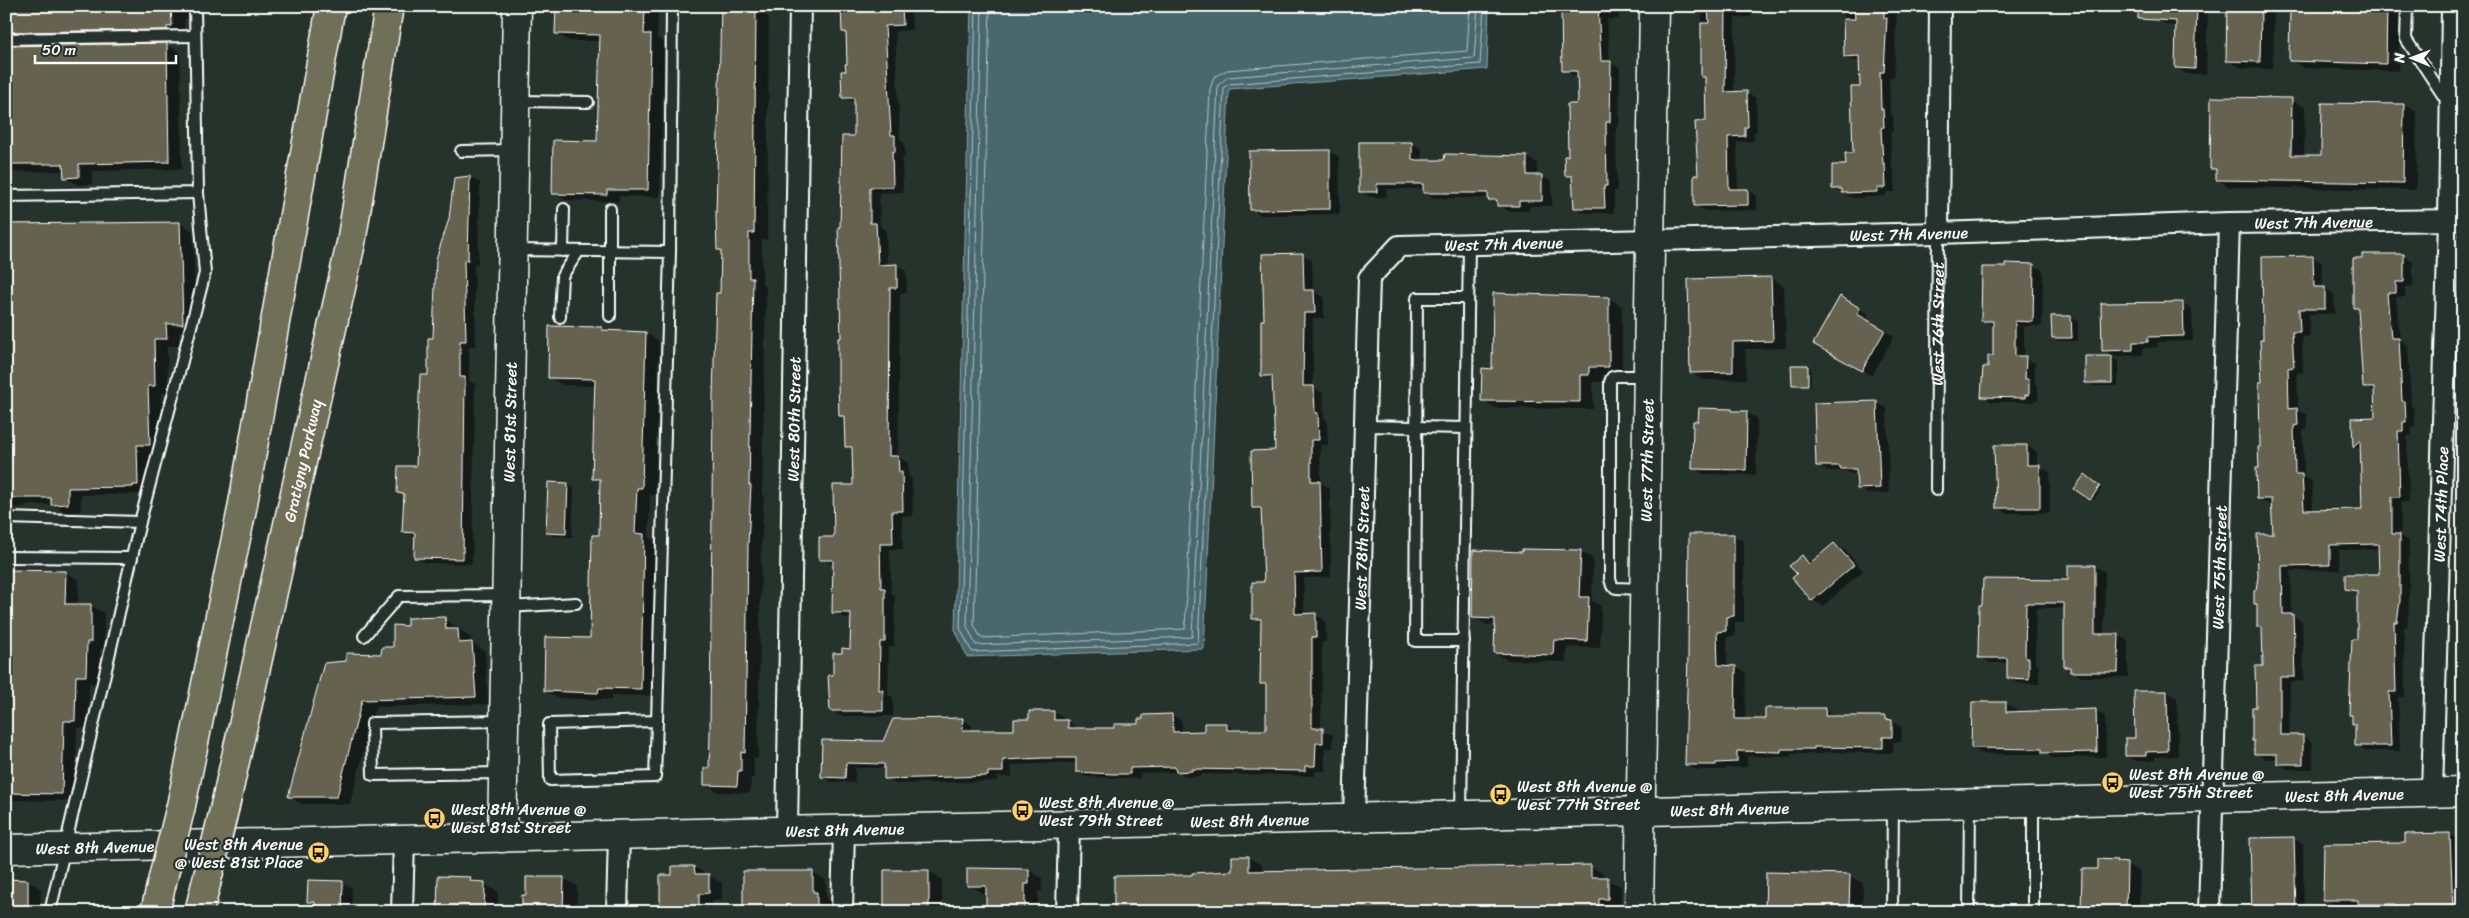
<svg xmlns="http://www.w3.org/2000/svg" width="2469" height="918" font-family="Sriracha,sans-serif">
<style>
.water{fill:#48686e;stroke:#91a4a8}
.shadow{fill:#0007}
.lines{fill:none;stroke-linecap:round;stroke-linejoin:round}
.shore{stroke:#b6c3c5;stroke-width:1}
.building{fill:#65624f;stroke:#fff}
.lane-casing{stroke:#fff;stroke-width:14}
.street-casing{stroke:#fff;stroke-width:24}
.secondary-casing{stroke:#fff;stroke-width:31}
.highway-casing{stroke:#fff;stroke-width:31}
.lane{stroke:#26332d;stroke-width:10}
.street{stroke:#26332d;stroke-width:20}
.secondary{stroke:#26332d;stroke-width:28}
.highway{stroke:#706f59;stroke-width:28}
.highway-bridge-casing{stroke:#fff;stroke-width:31;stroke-linecap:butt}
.highway-bridge{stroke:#706f59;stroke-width:28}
.labels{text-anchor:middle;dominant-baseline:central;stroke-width:4.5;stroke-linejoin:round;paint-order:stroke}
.street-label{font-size:16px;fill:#fff;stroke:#26332d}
.poi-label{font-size:16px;fill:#fff;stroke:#26332d;text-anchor:start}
</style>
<rect width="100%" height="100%" fill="#26332d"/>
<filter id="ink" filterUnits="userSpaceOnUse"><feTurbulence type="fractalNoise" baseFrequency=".02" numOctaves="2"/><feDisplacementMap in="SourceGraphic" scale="10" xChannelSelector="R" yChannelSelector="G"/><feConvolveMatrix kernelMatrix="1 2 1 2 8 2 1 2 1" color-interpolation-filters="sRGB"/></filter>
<g filter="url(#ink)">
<path class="water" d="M971,6H1489L1487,69L1229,89L1204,649L967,657L955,629Z"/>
<path class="shadow" d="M6,6H193V19H184L185,33L6,39Z
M557,6H658L657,38L664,42L660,197L619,196V202L566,200L553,193L599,142L601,41H569L556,33Z
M721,6H766V16L769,18L767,240L762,239V284L766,287L762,493L764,494L761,553L758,759H754V778H751L750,793L718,792L705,784L710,769L721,294L722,252L718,249Z
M845,6H908L911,8L912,30L895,31L900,140L904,142L905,157H902L903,192L879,193L880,226L886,230L887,266L896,265L906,271L907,293H900L898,457L908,463L909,477L912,479L913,516H902L903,549H890L891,593L895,595L894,647H889L888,695L893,697V716H841L831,710L834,676L843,654L852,650V618H844L834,612V565L821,559L835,538L855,486L853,450L846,446L845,418L841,415L842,228L856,137V103L843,98L849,66L847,33L843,31Z
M1560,6H1619V19H1607L1610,62L1620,68L1619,127H1616L1617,191H1614V213H1585L1575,208L1573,180L1566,175L1579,100V76H1573L1563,70Z
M1702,6H1751V17L1735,18L1734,93H1747L1756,98L1757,132H1754V141L1737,142L1738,190H1748L1757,196V210L1705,211L1695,205L1707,123L1706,78L1702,76Z
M1843,6H1897L1894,77H1889L1890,114L1893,116V132H1890L1892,169L1894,170L1895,192H1886V196L1853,198L1834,189L1854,154L1861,88V61H1854L1845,56Z
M2157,6H2208L2206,74H2187L2176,68L2178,26L2167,25L2156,19Z
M2228,6H2274L2273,69L2241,68L2228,61Z
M2291,6H2400L2399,71L2304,68L2290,60Z
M167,45L180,52L182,169L92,171V184L78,185L65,177V171L11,172L6,169V47Z
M2291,100L2305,107L2304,156H2323L2404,105L2417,112L2416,190L2230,187L2217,180V171L2211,168Z
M1412,143L1422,149V161H1446V155L1527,157L1537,163V176H1542L1552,182V206H1529V211H1508L1489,198H1434L1424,192V189H1386L1387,197H1370L1360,191Z
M1329,151L1339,157L1340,214L1261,215L1251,209Z
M470,177L480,183L478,265H474L476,346H469V381L475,384L472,564L425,563L415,557L416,537L404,531L405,496L398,493L417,468L455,179Z
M180,223L193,231L196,331H179V346H167L168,393H161L163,452H150L151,492L146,494L81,495V511L66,512L53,505H25V507L10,508L6,506V225Z
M1302,254L1312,260L1313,291L1324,297V318H1313V387L1323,393L1324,418L1327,420L1328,445H1320L1321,483L1330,488L1331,577L1304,578V615H1316L1325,620L1326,642H1322L1321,730L1333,735V748H1325V771H1315V776L1202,774V776L1187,777L1178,772L1140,773V779L1124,778L1087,777L1077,772V763H1055L1012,765V777H997V781L895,784L886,778L885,768H855V783L832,782L822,777L823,741L884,742L962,720L972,725V732H1016L1030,720L1054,712L1063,718V721H1068L1078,729H1115L1139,725L1172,715L1182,721V733L1205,732L1227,724L1236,731H1267V687L1262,684V623L1254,618L1265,583L1263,513L1254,507L1276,452L1274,381L1262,375L1265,322Z
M2404,256L2413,261V287H2405V297H2396L2400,340L2408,345L2411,406L2414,408L2415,427H2412V436H2407L2409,502H2401V536L2409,541V607L2407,627H2404L2405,697H2398L2400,751H2366L2356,745V725L2353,723V716L2351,714L2358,640V594L2346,588L2380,575V549L2339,550L2340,570L2291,571L2292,615L2302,621L2304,681L2290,682L2289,736H2303L2312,742L2313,769H2288L2278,763L2279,758L2265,759L2255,753L2258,709L2264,667L2263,629L2258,627V605L2255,604L2274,535L2273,504H2268L2258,499L2264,341L2313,257L2322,263L2323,288L2334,294L2335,314H2309L2310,337H2302L2303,372L2297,373L2298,410L2307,415V430H2303L2304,477L2312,481L2313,511L2363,510L2362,451L2354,446L2376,419L2375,393L2364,387L2359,310L2354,308Z
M2033,265L2043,270L2042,326H2024V358L2035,363V384L2038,386V400H2034V402H1992L1982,396L1994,357V326L1982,320L2007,269Z
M1771,278L1784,286L1786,348L1745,349L1746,379L1704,380L1691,373Z
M1494,294L1609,298L1622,306V374H1602V382H1593V409L1496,408L1483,400L1493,370Z
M1840,298L1869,314L1866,320L1894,336L1872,376L1815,343Z
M2183,303L2192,309L2193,341L2157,342L2158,347L2143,348V355L2113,356L2103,350Z
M2052,317H2071L2078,321V341H2059L2053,338Z
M602,328L608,332L646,333L659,341L655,495H650L649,538L657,542L654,696L612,695L611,700L558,698L545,691L591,639L600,536L601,483L594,478L596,386L562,385L549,377Z
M2112,358L2118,361V386H2093L2086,382Z
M1808,366L1811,368V386L1793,384Z
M1877,403L1887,408L1889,493L1868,494L1858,488V474H1851L1845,471H1827L1817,465Z
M1732,410L1736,412L1747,413L1757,418L1756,475L1704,474L1694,468Z
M1995,446H2027L2037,452V466L2050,472V513H2007L1997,507Z
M2088,478L2102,488L2094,500L2076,488Z
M568,484L574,488L572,537L554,536L547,533Z
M1734,535L1744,541V622H1735V636L1727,637V667H1736L1746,673L1745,720H1766L1825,709L1835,717L1885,718L1902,727L1901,742H1893V753L1824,752V754H1791V757L1747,756V767L1726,768V770H1696L1686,764Z
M1835,544L1845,550L1863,571L1823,606L1813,600L1794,578L1799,574L1802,557L1813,563Z
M1580,551L1593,559L1592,601L1601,606L1600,648L1567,647L1566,662L1508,660L1495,653L1496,625H1487L1473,617L1475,552Z
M2069,566H2095L2105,572L2104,635H2118L2128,641V677H2081L2071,671L2065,666L2066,608H2036L2035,663L2039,665V684L2018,683L2008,678L2009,663H1990L1980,657V607L2069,581Z
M6,571L65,572L79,580L78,605L91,606L104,613V649H100L99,683H89L88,728H77L75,801L6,800Z
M445,619L471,638L472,643L485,651L488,704L375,707L350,804H302L289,796L347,662L383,655L394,648L409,627Z
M2167,692L2177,698L2178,756L2155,757V761H2136L2126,756Z
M2006,704L2016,709V713L2095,711L2105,716L2106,757L2053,758L2046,754H1982L1972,748Z
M2450,834L2458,840L2461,912H2390V908H2368L2361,904H2333L2324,898L2407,845Z
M2294,839L2303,844L2304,912H2252Z
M1248,857L1262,865V872L1591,867L1604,874V879L1621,886V906H1612V912H1111V903L1194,876L1234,872Z
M2116,861L2140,871L2139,912H2082L2099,870Z
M694,867L722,883V900L712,901V912H661L673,876Z
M1028,870L1042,878V891H1038V912H987V893H982L968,885Z
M929,871L942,879V912H868V907H885Z
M812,872L826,880V898L830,901V912H746L745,873Z
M1849,876L1863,883L1862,912H1766Z
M471,878L498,891L497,912H438Z
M563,878L577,886L576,912H524L527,896Z
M28,881L41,889L40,912H6Z
M342,883L352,888V905L359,909V912H311V902L308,901Z"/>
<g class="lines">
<path class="shore" d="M976,6L960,628L972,652L1198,643L1224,87L1229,84L1480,64L1484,6
M982,6L967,627L976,645L1192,637L1218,85L1228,77L1474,58L1478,6
M990,6L974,625L981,638L1185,629L1210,89L1214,77L1227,70L1467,51L1470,6"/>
</g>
<path class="building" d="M6,6H171L172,26L167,27V30L6,32Z
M556,6H645L644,34H651L648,190H607V195L552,194L553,140L597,141L600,35L555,34Z
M721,6H753V9H756L754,233H749V278H753L749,485H751L748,545L745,753L741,752V771H738L737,786L704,785V768H709L710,734L713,396L716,293H720L721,250H717L716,216Z
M841,6H902L903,25L885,26L891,135H895V152H892L893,187H870V223H876L878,265L897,264V288H890L889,456H898L899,472H902L903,511H892L893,544H880L881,588H885V642H880L879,690H883V711H830L828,675H833V653H842V648L850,649L851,613H832L833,560H819V537H834L833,485H853L852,447H845L844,416H839L838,382V338H841L838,227H840L842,136H854V98H842L841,71H846L845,64H847L846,32H842Z
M1561,6H1598L1601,61H1611L1610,122H1606L1607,186H1604L1605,208H1574L1572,176H1565L1564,156H1568L1567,104H1576L1578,100L1577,71H1562Z
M1708,6H1726L1725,92L1747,91L1748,127H1745V136L1728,137L1729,189H1748V205L1694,206V175H1698L1695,122L1706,121L1705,77H1701V23H1709Z
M1854,6H1884V18H1887L1884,72H1880L1881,109H1883L1884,127L1881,128L1883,164L1885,163L1886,188H1877V192L1842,193V189H1832V165H1846L1845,153H1853L1851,87H1860L1859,56L1844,57L1843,19H1855Z
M2138,6H2197L2195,69L2175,68L2176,21L2138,19Z
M2227,6H2261L2260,62L2226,61Z
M2290,6H2387L2386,64L2289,61Z
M167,43L169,162L79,164V177L64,178L63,164H6V46Z
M2211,97L2292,98L2291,155H2321L2322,103L2404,104L2403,183L2216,180V169H2210Z
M1359,142H1412V159L1416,160H1444L1445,154L1527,156V175H1542V201H1519V206H1497V200H1488V193H1423V184H1377V192H1359Z
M1330,150V209L1250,210L1249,151Z
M470,176L468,260H464L466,341H460V377H465L463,559L414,558L415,533L402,532L404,494L397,493L398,466H416L420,375H428V338H433L436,259L449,219L454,178Z
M180,222L183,324H166L167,339H154L155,386H148L150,445H137L138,485H133V487L68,488V504L51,505V498H6V224Z
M1303,253L1304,290H1314L1315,313H1304L1303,386H1314L1315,413H1318L1319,440H1311V481H1320L1322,572L1294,573L1295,614L1316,613V637H1312V728H1323V743H1316L1315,766H1305V771L1192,769V771L1176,772L1175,767L1130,768V774H1113L1076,772V758H1044L1003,760V772H988V776L884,779V764L846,763L845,778L821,777L822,740L883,741L893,719L963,718L962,730H1014V719H1029V711H1054V720H1068V728H1114V724H1138V719H1143V715L1172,714L1173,732L1204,731V723H1227V730H1266V684H1260L1261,619H1252V582H1264L1261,508H1252L1251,451L1275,450L1272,376H1261V320H1264L1262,254Z
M2362,254H2404V282H2396V293H2387L2391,338H2399L2402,401H2405L2406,422H2403V431H2398L2400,497H2392V534H2400V601L2397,622H2394L2396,692H2389L2391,746H2355V724H2352V715H2349L2352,639H2357V591L2345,589V574H2379L2378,544L2330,545V565L2282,566L2283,614H2293L2295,677H2280V735H2303V764H2277V754H2254V741H2252V707H2256L2255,666H2263L2262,627H2257V604H2254V590H2256L2258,577L2257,534H2273L2271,499H2257L2256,468H2259L2258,447H2260L2259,382H2262L2260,340H2263L2262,257L2313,256L2314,287H2325V309H2299L2300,332H2292L2294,367L2288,368L2289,409L2297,408L2298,425L2294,426L2295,474H2302L2304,510L2362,509L2360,440L2353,447L2352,418L2375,417L2374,388H2363L2358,308H2353V258H2362Z
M2005,263L2034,264L2033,322L2015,321V356H2026L2025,379H2029V395H2025V398L1981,397L1983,367H1988V356H1993V321H1981L1982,267H2005Z
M1771,277L1773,341L1733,342V372L1690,373L1688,279Z
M1493,293L1609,297V367H1589V375H1580V402L1481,401L1482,368L1492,369Z
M1840,296L1860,308L1857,314L1885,330L1862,371L1813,344Z
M2183,302L2184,336L2148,337V342H2133V350L2102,351L2101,303Z
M2051,316H2071L2072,338H2052Z
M549,326L602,327V330L646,332L642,488H637L635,533L644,534L641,689L599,688L598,693L544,691L545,637L590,638L592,535H599L600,479H592L595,379L548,378Z
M2085,356H2112V383H2085Z
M1791,365H1808V385H1792Z
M1877,401L1880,488L1857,489L1856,469H1840V466H1816L1814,403Z
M1699,408L1732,409V411H1747L1746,470L1692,469L1693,421H1698Z
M1994,445H2027V465H2040V508H1996Z
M2085,474L2100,486L2090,500L2074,489Z
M548,482L568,483L566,534L546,533Z
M1689,534H1734V616L1726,617V631L1717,632L1718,665L1736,666L1735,719H1765V708H1826L1825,716H1885V719L1892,720V737H1883V748L1814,747V749H1781V752L1737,751V762L1716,763V765H1685L1688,655Z
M1834,543L1854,565L1812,601L1792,578L1797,574L1789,566L1802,555L1809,564Z
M1522,549L1581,550L1579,597H1589L1587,641L1554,640L1553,655L1494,653L1495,619L1472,618L1473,550L1522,552Z
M2068,565H2095V634H2119L2118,672H2070V667H2064V603H2026L2025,658H2029V679L2007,678V658H1978L1979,605H1982L1983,579L2068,580Z
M6,570L66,571L65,604H91V642H87L86,676H76L75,721H64L62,794L6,793Z
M445,617L446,629H458L459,643L472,642L476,697L362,700L337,797H288L324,663L346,661V653L381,654L382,647H393V625L407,626V618Z
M2134,691H2167L2168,751L2146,752V756H2125V738H2135Z
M1972,702H2006V712L2096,709L2097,752L2042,753V749L1971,748Z
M2450,833L2453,912H2395V904H2358V900H2323L2324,844L2405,843V834Z
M2294,837L2296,912H2252L2250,838Z
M1232,856H1249V871L1591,865V877H1608V899H1599V912H1114V876L1192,875V873L1232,871Z
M2098,859L2117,860V862L2127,863L2126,912H2081L2082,869H2098Z
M672,866H694L695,874H709V893L699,894V910L660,912V875H672Z
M967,868L1029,869V884H1025V912H986V886H967Z
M884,870H929V912H884Z
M743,871H813V892H817V910H810V912L743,910Z
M1766,872L1850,874L1849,912H1765Z
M438,876L471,877L470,881L485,882L484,912H437Z
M526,877H564L563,912H522V895H526Z
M6,879L28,880V905H23V912H6Z
M308,880L343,881L342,912H315V902H307Z"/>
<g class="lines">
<defs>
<g id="lane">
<path d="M2407,6L2406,39L2448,103"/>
<path d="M6,39L195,36"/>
<path d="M517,101L588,102"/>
<path d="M461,151L514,150"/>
<path d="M6,196L198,193L195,6"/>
<path d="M610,209V316"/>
<path d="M514,250L670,252L672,6"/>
<path d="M563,251L564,209"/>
<path d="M560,317L562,276L579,251"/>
<path d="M1364,426L1466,428"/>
<path id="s1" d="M1936,490L1938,233"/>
<path d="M6,518L140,522L205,273L198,193"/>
<path d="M6,557L132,558"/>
<path d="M1642,589L1616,588L1612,586L1610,579V382L1612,377L1616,376H1647"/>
<path d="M507,607L576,603"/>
<path d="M364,636L399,596L505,595"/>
<path d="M1464,641H1415L1417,298H1468"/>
<path d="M657,721L549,724L550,780L655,777L657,721L670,252"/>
<path d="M502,773L373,775L372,723L502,721"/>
<path d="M1461,815L1469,244"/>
<path d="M50,912L140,522"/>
<path d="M1892,912L1893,806"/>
<path d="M1969,912L1970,805"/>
<path d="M2033,912V803"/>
</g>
<g id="street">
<path d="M1938,233L1940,6"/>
<path id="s2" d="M2432,792L2449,220L2452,6"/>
<path id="s3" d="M1354,818L1369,278L1399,246L1938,233L2229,223L2463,220"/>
<path id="s4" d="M787,831L800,6"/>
<path d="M402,912L404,840"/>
<path d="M617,912L619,835"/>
<path d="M842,912L844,830"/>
<path d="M1067,912L1069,825"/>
<path id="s5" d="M2209,912L2229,223"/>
</g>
<g id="secondary">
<path id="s6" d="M502,838L517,6"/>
<path id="s7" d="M6,849L2463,792"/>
<path id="s8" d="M1639,912L1654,6"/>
</g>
<g id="highway">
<path d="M181,806L242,509L331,6"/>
<path id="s9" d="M225,806L351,243L389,6"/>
<path d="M155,912L161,886"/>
<path d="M199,912L206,884"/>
</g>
</defs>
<use href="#lane" class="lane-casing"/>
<use href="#street" class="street-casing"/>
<use href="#secondary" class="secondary-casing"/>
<use href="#highway" class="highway-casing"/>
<use href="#lane" class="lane"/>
<use href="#street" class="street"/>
<use href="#secondary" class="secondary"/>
<use href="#highway" class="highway"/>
<defs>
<path id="highway-bridge" d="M206,884L225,806
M161,886L181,806"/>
</defs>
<use href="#highway-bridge" class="highway-bridge-casing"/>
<use href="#highway-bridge" class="highway-bridge"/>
</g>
</g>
<defs>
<symbol id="bus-disc" viewBox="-11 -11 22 22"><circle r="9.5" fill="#ffd166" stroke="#26332d"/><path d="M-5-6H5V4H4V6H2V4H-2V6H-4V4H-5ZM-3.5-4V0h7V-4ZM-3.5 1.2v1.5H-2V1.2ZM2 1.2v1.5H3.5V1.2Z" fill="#111"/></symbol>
</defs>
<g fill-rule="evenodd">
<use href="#bus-disc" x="2100" y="770" width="25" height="25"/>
<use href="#bus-disc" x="1488" y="782" width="25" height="25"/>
<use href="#bus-disc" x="1010" y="798" width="25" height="25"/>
<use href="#bus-disc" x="422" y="806" width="25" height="25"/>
<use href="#bus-disc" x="306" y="840" width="25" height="25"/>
</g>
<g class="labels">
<g class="street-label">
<text stroke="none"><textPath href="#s3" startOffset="1499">West 7th Avenue</textPath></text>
<text stroke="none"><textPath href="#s3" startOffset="1094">West 7th Avenue</textPath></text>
<text stroke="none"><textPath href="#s3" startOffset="689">West 7th Avenue</textPath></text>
<text stroke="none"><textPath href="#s1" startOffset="166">West 76th Street</textPath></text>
<text stroke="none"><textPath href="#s4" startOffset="412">West 80th Street</textPath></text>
<text stroke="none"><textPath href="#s6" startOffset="416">West 81st Street</textPath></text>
<text stroke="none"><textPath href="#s8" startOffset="452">West 77th Street</textPath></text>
<text stroke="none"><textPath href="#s9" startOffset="354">Gratigny Parkway</textPath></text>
<text stroke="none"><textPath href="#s2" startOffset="288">West 74th Place</textPath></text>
<text stroke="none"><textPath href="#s3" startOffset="270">West 78th Street</textPath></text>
<text stroke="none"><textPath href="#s5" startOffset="345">West 75th Street</textPath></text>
<text stroke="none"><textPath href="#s7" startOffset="2339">West 8th Avenue</textPath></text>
<text stroke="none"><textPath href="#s7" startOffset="1724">West 8th Avenue</textPath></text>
<text stroke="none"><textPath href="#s7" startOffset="1244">West 8th Avenue</textPath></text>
<text stroke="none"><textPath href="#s7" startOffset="839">West 8th Avenue</textPath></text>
<text stroke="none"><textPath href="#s7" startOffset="89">West 8th Avenue</textPath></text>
</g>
<g class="poi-label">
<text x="2129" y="774">West 8th Avenue @<tspan x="2129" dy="18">West 75th Street</tspan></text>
<text x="1517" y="786">West 8th Avenue @<tspan x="1517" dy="18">West 77th Street</tspan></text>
<text x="1039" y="802">West 8th Avenue @<tspan x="1039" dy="18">West 79th Street</tspan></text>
<text x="451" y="809">West 8th Avenue @<tspan x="451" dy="18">West 81st Street</tspan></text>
<text x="303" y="844" text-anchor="end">West 8th Avenue<tspan x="303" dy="18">@ West 81st Place</tspan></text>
</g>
</g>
<rect width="2469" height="918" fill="none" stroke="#26332d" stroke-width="25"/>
<rect x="12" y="12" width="2444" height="893" fill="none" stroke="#fff" stroke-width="2" filter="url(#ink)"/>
<g transform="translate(2412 58) rotate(271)" stroke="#26332d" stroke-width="4" paint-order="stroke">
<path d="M0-4L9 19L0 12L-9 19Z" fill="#ffffff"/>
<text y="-8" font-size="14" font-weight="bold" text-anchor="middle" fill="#ffffff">N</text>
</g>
<path d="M35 55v8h141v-8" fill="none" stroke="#ffffff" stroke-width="2.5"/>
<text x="42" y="55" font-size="15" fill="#ffffff" stroke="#26332d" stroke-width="4" paint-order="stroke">50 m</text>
</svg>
